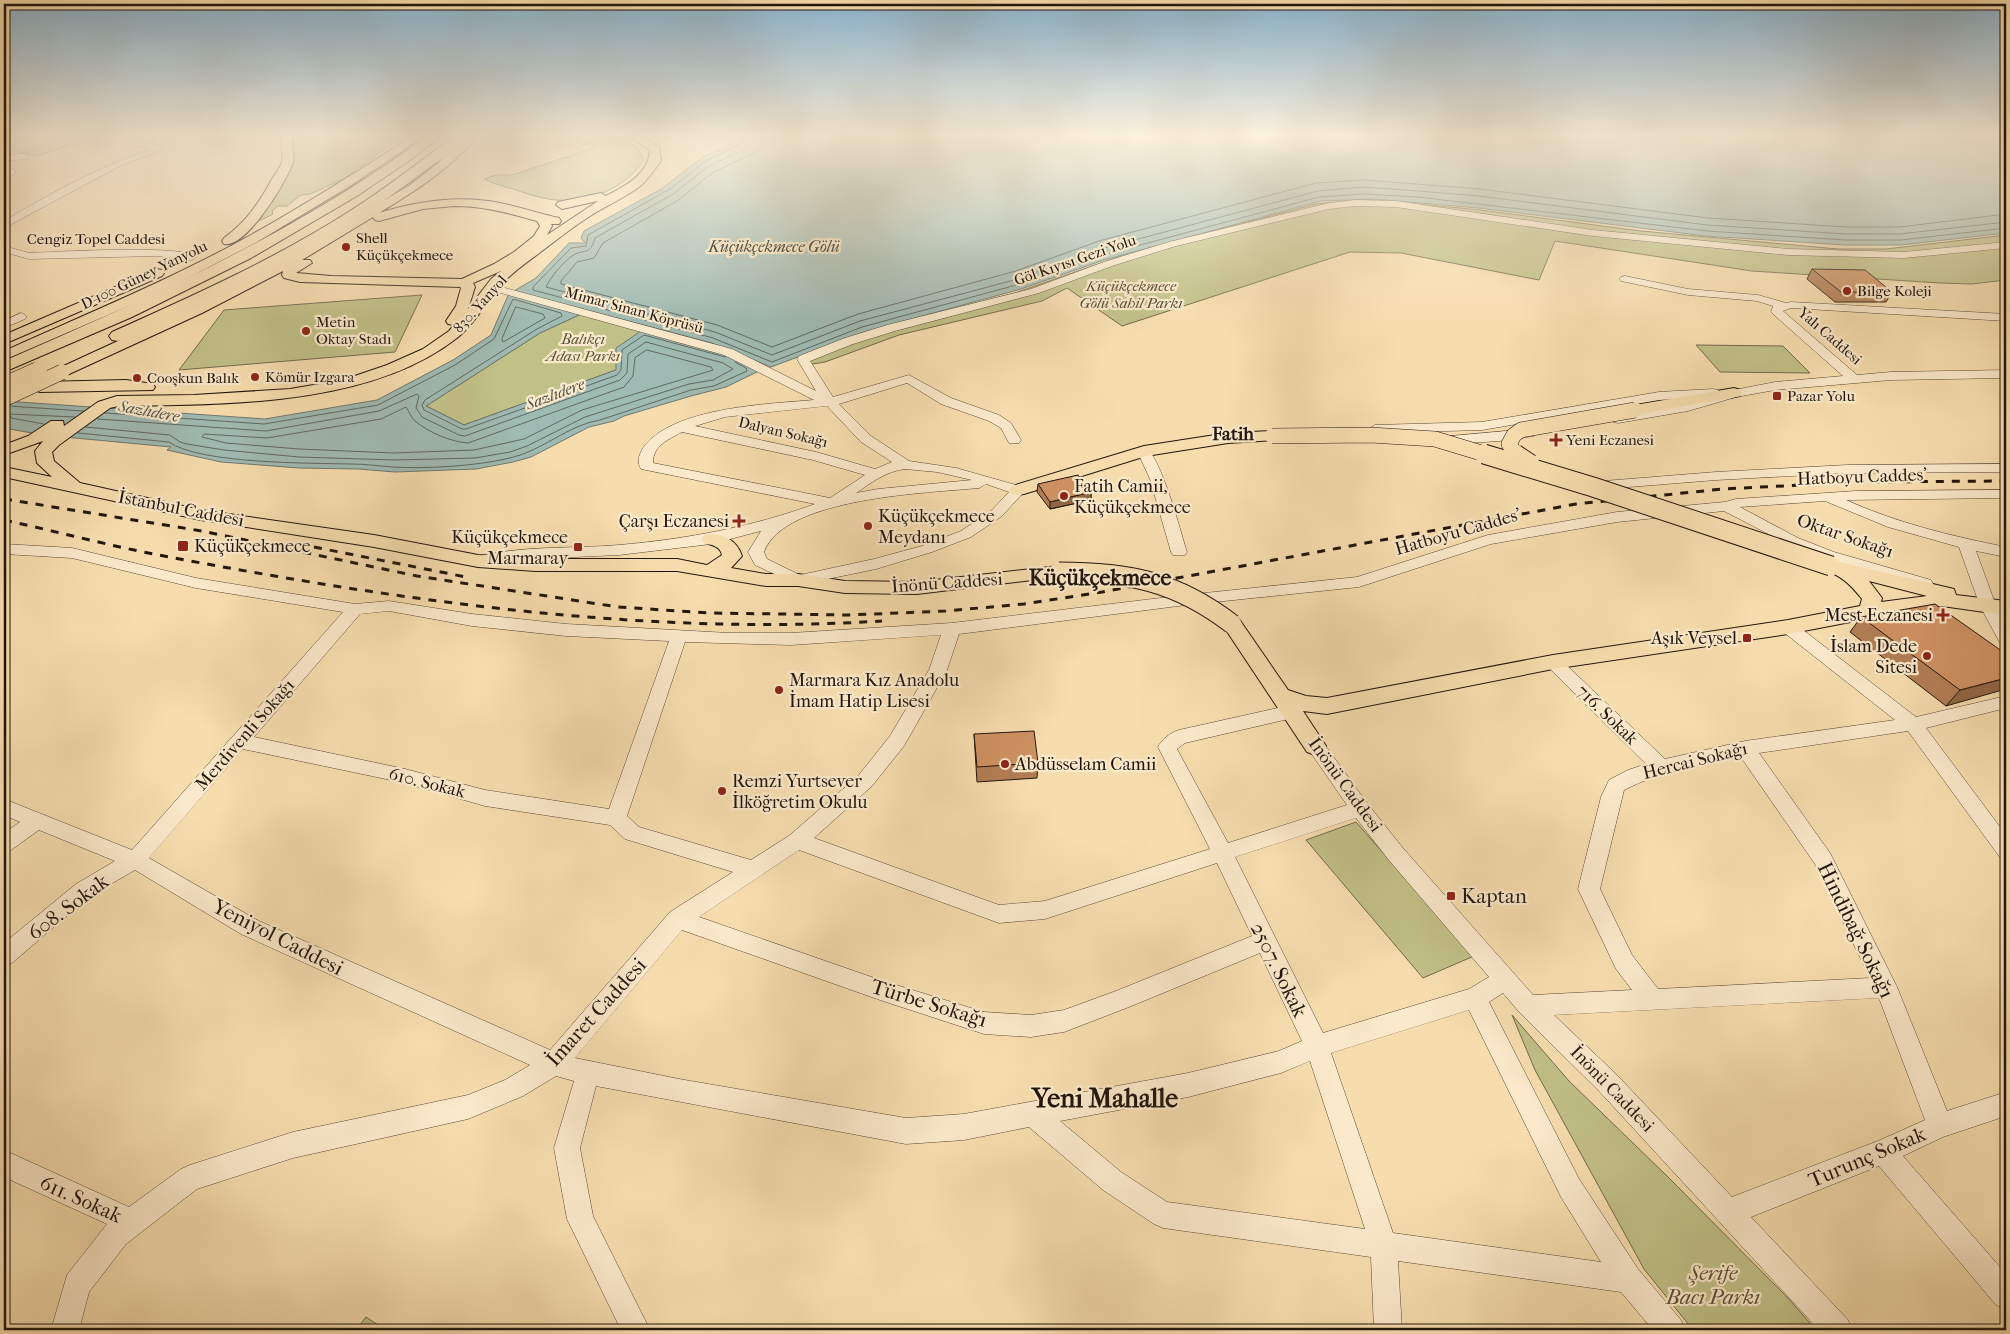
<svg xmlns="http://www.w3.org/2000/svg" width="2010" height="1334" font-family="'IM FELL French Canon',serif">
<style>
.green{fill:#c1c087;stroke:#716a4a}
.water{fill:#9fbab2;stroke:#6d7870}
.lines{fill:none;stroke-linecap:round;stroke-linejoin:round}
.shore{stroke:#606860;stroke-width:1}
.minor-casing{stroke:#564735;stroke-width:1}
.major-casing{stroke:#21150d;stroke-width:2}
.highway-casing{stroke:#21150d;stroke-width:2}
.minor{fill:#fae9ca;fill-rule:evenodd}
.major{fill:#f7ddae;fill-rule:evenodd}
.highway{fill:#f7ddae;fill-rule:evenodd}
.rail{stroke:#21150d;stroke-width:3;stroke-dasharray:8 8;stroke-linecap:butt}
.major-bridge-far1-casing{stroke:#21150d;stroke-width:16;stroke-linecap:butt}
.major-bridge-casing{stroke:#21150d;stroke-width:21;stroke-linecap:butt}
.highway-bridge-casing{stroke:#21150d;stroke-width:19;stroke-linecap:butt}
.major-bridge-far1{stroke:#f7ddae;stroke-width:15}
.major-bridge{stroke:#f7ddae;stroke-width:19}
.highway-bridge{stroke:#f7ddae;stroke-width:18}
.wall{fill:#b27d54;stroke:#21150d}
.shaded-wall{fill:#916645;stroke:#21150d}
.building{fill:#cf9162;stroke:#21150d}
.poi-dot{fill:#8f2418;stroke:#fae9ca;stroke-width:2}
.labels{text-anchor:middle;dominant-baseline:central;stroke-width:4.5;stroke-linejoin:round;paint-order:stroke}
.far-poi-label{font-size:15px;fill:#21150d;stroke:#fae9ca;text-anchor:start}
.far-street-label{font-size:15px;fill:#21150d;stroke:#fae9ca}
.far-park-label{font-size:15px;font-style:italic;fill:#595138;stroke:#fae9ca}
.far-water-label{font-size:16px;font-style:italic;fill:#4d4f47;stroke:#fae9ca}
.street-label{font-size:18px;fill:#21150d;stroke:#fae9ca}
.poi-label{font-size:18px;fill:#21150d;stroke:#fae9ca;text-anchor:start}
.far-district-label{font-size:19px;font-weight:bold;fill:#21150d;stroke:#fae9ca}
.near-poi-label{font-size:21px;fill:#21150d;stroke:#fae9ca;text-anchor:start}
.near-street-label{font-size:21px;fill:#21150d;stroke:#fae9ca}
.near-park-label{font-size:21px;font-style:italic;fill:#595138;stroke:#fae9ca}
.district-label{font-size:22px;font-weight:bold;fill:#21150d;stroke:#fae9ca}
.near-district-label{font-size:26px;font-weight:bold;fill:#21150d;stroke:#fae9ca}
</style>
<rect width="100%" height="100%" fill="#f7ddae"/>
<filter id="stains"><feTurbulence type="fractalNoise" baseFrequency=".004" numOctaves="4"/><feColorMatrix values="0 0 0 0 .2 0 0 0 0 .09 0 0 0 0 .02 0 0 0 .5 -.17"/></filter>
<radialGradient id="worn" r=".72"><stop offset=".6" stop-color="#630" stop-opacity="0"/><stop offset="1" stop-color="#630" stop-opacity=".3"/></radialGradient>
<path class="green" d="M4,135H104L36,156L4,148Z
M293,135H404L345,178L310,194L301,195L287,206H278L272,211L273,214L259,221L271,195L294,160Z
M601,135C618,135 639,142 643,160C623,193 579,206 543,198C533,196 523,192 513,189C503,186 493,184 484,179L496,175H512L588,150L592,148L593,144H583Z
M1366,199L1480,210L1641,231L1838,249H1886L2006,235V280L1972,284L1940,283L1752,271L1555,241L1539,280L1401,253L1350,252L1122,326L1067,288L1042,301L899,335L825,362L807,365L801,356L828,344L881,327L1015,293L1132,252L1316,204Z
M422,295L395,352L179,370L224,310Z
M581,314L644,329L616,370L464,425L426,406L540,333Z
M1696,345L1783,346L1810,373L1720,372Z
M1356,822L1474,956L1423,978L1306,840Z
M1512,1015L1569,1081L1666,1175L1787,1297L1816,1330H1693L1644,1269L1535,1070Z
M366,1317L378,1325L400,1330H356Z"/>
<path class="water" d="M749,135H2006V233L1901,245H1845L1706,236L1478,208L1374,199L1321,201L1104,260L1021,289L864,332L771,367L712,343L514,291L536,278L569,243H585L581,238L584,231L661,189L703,157Z
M509,293L581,314L540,333L426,406L464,425L616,370V348L644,329L728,352L761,370L726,387L691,396L624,416L614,421L589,427L531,457L513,462L476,469L395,472L358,469L299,468L221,462L167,450L171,447L43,435L4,428V401L265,419L377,400L453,360L491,335Z"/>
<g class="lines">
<path class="shore" d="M750,135L747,141L706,161L670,189L588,235L586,246L571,248L533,287V290L713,338L772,362L862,327L1020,284L1103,255L1319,197L1364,194L1418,197L1707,231L1845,240H1901L2006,228
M756,135L755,142L751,146L709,166L673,194L595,238C590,257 583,248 572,256C563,262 550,278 546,287L715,332L772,355L860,321L1018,279L1101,249L1318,191L1364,187L1418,191L1479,196L1707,225L1846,234H1900L2006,222
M764,135L762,145L755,152L712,173L677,201L603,243L594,258L577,262L561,281V284L717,325L772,347L858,314L1016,271L1099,241L1316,183L1364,180L1480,189L1708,218L1846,227H1900L2006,214
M516,307L543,314L545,318L503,342L502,339Z
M647,350L711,367L713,370L582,410L524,439L474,450L394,453L299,449L226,443L202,437L204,434L267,438L381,419L406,407C409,412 411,417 415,421C428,432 451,442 468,443L624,387L633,376L635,358Z
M9,406L83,411
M105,413L264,424L378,405L455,365L494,339L513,299L561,313L562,316L537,329L425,400L422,405L424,410L462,429H466L617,375L621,370L622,350L644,335L725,357
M44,424L11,418L9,414L75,417
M85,427L170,435L180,442L187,444L224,450L299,457L395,460L475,458L510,452L527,446L585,417L689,384L713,380L733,369L723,363L646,342L628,354L627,373L620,380L465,436L459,435L422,417L416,408L419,396L417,394L379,411L266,431L98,419
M78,433L169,442C200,464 310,463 351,464C365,464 379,466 393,467C427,469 477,466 510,458C542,451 568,425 600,420L691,390L714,386L747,371L746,368L735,362"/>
<defs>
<path id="minor" d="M121,135H132L128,138L160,146L161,150L120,166L4,228V221C51,193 99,167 151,149L116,141V137Z
M24,154L27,155V159L4,161V155Z
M12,169L15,170V174L4,179V172Z
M1355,200L1396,201L1593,230L1788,249L1904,252L2006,242V248L1904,258L1788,255L1593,236L1396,207L1355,206L1329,209L1176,246L1112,266L1039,293L895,331L853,344L810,361L833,397L909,375L951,398L999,415L1011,423L1021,440L1019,443H1009L1001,428L989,421L941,404L907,383L839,404L871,436L909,461L956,468L1023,487L1025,490L1023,493L1002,516L971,537L932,552L876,569L798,585L755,565L748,552L761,531L711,544L619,555L506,560L478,566L472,564L470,561L472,558C521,545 570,549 619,545C687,539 752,527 815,504L646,470L641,469C636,461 640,452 645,445C677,407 768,404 814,400L724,355L501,293L486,292L484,290L486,288H505L732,349L816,391L797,359L799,356L845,338L887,325L1031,289L1104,262L1169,242L1329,203ZM827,406L861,442L892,462L875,469L816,452L695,426L725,417ZM682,432L813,460L865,475L830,498L653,463C653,445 668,440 682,432ZM905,469L937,472L972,480L878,489L856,493C871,483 886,471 905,469ZM986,484L1009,492L992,510L961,531L922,546L874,559L800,575L767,559L764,552C784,497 929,493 979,488Z
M4,242L8,243L11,248L29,253C55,252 184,244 197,257L192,260L156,256L29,259L4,252Z
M1625,276L1688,289L1758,295L1786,303L1791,302L2006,314V321L1791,308L1783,311L1857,375L1891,372L2006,370V378L1891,380L1775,390L1736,397L1688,411L1618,423L1613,422L1611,419L1613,416L1686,403L1706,397L1659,400L1482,430L1375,433L1368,429L1375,425L1482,422L1659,392L1713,389L1718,390L1719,393L1775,382L1843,376L1773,314L1771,312L1773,306L1757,301L1688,295L1621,281L1619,279L1621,277Z
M21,313L25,315L27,317L25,319L4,328V321Z
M1529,429L1536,433L1534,436L1499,441L1440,445L1433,441L1440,437Z
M1144,447C1160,451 1181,534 1187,552L1185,555H1173L1171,552L1150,479L1137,451Z
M2006,464V472L1847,473L1716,480L1604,489L1586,486L1584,483L1586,480L1604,481L1716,472L1847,465Z
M2006,490V498L1846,500C1897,523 1951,536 2006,547V557L1976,551L1996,606L2006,624V645L2000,643L1980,606L1959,547L1888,527L1825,501L1740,507L1798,538L1834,552L1931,580L1933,584L1931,588L1925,589L1919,588L1822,558L1788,544L1724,511L1617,522L1491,544L1359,587L1186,605L959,634L947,670L904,746L872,786L814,838L999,905L1045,901L1210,849L1158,747C1162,739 1170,733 1179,730L1291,705L1297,707L1300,712L1297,717L1185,743L1177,749L1228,843L1347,805L1306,746L1308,741L1315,739L1322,741L1367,803L1402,847L1533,995L1632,990L1616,969L1578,889L1601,797L1609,780L1628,770L1646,764L1547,666L1544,662L1547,658L1553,656L1559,658L1665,759L1745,741L1895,720L1782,631L1780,627L1782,623L1788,621L1794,623L1916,717L2006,696V708L1926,728L2006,835V858L1999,856L1908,731L1759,753L1830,853L1897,987L1947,1111L2006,1092V1116L1943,1137L1903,1156L2006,1274V1309L1996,1305L1879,1166L1751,1217L1848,1320L1852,1330H1819L1599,1091L1520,1013L1503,993L1489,1002L1579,1179L1638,1269L1681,1320L1685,1330H1653L1621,1292L1398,1261L1402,1330H1374L1371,1257L1163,1228L1154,1224L1103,1190L1029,1127L964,1140L906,1144L596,1086L580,1148L593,1216L650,1330H621L567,1219L554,1148L574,1081L556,1076L523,1096L468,1119L293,1158L197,1189L126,1244L89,1292L79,1330H51L67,1275L107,1224L4,1177V1150L129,1207L181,1169L190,1165L293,1132L468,1095L505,1080L530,1065L241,934L135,870L90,896L12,963L4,966V943L76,884L115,861L39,830L11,850L4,852V833L20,822L4,815V799L132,850L343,612L196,588L72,558L4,554V544L72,548L196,578L355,604L389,601L472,614L566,624L729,633H791L952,623L1186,595L1357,577L1488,535L1617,512L1725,502L1736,499L1856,491ZM389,611L472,626L566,636L669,641L609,809L485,790L405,769L254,737L360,614ZM941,635L929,670L890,736L858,776L790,835L751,860L639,827L627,816L685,642L791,645ZM243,749L405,783L485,806L610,825L625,839L733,872L670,912L550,1050L257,920L149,858ZM1740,756L1815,864L1870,978L1658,989L1632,955L1600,889L1624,790C1660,771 1701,765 1740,756ZM1356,818L1388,859L1489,977L1469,989L1323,1033L1235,857ZM799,850L999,923L1045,919L1217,863L1252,936L1116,991L1064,1010L1031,1015L984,1012L880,980L699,917ZM682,930L880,1000L984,1034L1031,1037L1064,1032L1129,1007L1260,953L1302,1041L1279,1051L1188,1073L964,1114L906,1118L679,1079L575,1058ZM1879,998L1925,1120L1878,1141L1732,1197L1617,1075L1554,1015ZM1469,1010L1561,1197L1601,1262L1393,1233L1331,1053ZM1310,1061L1365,1229L1167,1202L1121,1172L1060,1121L1188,1097L1281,1073Z"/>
<path id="major" d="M283,135H293C290,144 295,153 293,162C287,181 246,249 224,244L222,241L224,238C246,222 259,203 272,179C276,173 280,168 282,162C284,153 279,144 283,135Z
M414,135H426L350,186L257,242L161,292L4,360V351C86,314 170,280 249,236C305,205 360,170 414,135Z
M467,135H478C452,168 415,191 379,213C418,201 460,195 500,203C520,207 540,214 559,218L561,221L559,224H551L552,226L547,235L598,201L562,209L556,205L558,202L601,193L606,196C625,186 649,174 650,150L627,135H639L659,147L661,161C655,169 647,181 639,187C623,199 603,207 587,218C570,229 554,242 538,254C526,263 510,274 500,286C486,302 475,324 457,338C369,407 225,404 118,406L110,408L59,445L52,452L54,461L80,483L201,510L374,535L478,555L535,559H677L707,565L722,555C720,546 712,545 704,543L702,539L704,535C721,531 737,540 742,556L731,568L766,574H798L845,581L917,582L1059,566L1066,568L1069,572L1066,576L917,594L845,593L798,586H766L677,571H535L478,567L374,547L201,520L4,477V467L52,477L37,463L35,451L43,441L4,455V445L28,436L51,421H63L64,426L98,402L117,396L194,395L290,389L343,380L387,365L423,349L449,331L454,325L448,324L446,321L456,306L461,288L460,287L300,282L284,278L282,275L283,271L202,313L67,375H57L54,372L57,369L192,307L269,268L410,185L437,164ZM454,206C484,206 508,213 537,221L540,226L534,236L514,252L494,264L462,279L331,276L296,273L312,263L310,260H302L373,217L375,220L379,221L423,209ZM501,271L491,279L468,309L475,287L473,283Z
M157,269L162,270L164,273L162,276L4,344V335Z
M126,380L153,384L155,387L153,390L40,392L34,390L32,387L34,384L40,382Z
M1734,388L1740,390L1742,393L1740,396L1635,415L1629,413L1627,410L1629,407L1635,405Z
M1272,431L1278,432L1280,436L1278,440L1228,443L1146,456L1024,494L1018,495L1012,494L1009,490L1012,486L1144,446L1228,433Z
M1831,560L1954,589L1956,595L2006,601V615L1942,606L1892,614L1788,634L1553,669L1327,714L1303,711L1326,746L1323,752L1315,755L1307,752L1222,624L1225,619L1232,617L1239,619L1288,690L1306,696L1327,698L1553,655L1788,620L1860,606L1862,599C1851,585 1841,575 1824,570L1821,566L1824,562ZM1869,581L1927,596L1881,602L1882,598Z"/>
<path id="highway" d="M428,135H442L413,158L357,196L251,258L132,317L4,372V361C151,297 300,231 428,135Z
M455,135H468C457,150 433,164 418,176C328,244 227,293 124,340L118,341L112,340L109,336L112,332C193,296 275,259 350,211C386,188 421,161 455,135Z"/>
</defs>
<use href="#minor" class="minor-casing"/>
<use href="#major" class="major-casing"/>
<use href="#highway" class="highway-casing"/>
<use href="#minor" class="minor"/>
<use href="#major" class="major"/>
<use href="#highway" class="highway"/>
<path class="rail" d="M4,499L202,531L417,576L618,607L710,613L849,615L946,611L1024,604L1102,592L1576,504L1723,489L1860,482L2006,481
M4,520C59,532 114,547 169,557C404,601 643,636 882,621
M314,547L471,578"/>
<defs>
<path id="major-bridge-far1" d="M4,399L62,372
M1272,436L1371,435L1435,439L1488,455
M1516,455L1509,444L1514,435L1521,430L1635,410"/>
<path id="major-bridge" d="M1484,454L1593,487L1831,566
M1515,454L1530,464
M1059,572C1128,572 1176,581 1232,624"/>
<path id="highway-bridge" d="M4,386L38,371"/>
</defs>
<use href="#major-bridge-far1" class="major-bridge-far1-casing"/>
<use href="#major-bridge" class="major-bridge-casing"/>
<use href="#highway-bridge" class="highway-bridge-casing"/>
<use href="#major-bridge-far1" class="major-bridge-far1"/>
<use href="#major-bridge" class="major-bridge"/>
<use href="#highway-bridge" class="highway-bridge"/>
</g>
<path class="wall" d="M1812,269L1892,292L1886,302H1835L1807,279Z
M1038,484L1091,492V500L1050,509L1037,492Z
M1861,617L2006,654L1946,706L1850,632Z
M974,734L1038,763L1037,778L977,782Z"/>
<path class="shaded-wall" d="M1091,492V500L1050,509V502Z
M2006,678V689L1946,706L1960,690Z"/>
<path class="building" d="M1812,269L1865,270L1892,292H1841Z
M1078,475L1091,492L1050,502L1038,484Z
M1935,604L2006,654V678L1960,690L1861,617Z
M1034,731L1038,763L977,767L974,734Z"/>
<linearGradient id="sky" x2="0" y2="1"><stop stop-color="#8bb6d2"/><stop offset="0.42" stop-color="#fbf0db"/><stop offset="1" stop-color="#fbf0db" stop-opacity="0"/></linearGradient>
<rect width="2010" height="321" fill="url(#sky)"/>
<g class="poi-dot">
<circle cx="346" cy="247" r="5"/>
<circle cx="1847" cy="291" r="5"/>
<circle cx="306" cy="331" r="5"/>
<circle cx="255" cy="377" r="5"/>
<circle cx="137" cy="378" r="5"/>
<rect x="1772" y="391" width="10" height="10" rx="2.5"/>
<path d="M1553.5 432.5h5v5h5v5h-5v5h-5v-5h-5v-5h5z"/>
<circle cx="1064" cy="496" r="5"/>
<path d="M736.5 513.5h5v5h5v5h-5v5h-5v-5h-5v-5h5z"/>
<circle cx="868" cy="526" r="5"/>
<rect x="177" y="540" width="12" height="12" rx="2.5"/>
<rect x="573" y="542" width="10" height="10" rx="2.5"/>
<path d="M1940.5 607.5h5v5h5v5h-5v5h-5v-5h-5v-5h5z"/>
<rect x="1742" y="633" width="10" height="10" rx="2.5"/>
<circle cx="1927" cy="656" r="5"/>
<circle cx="779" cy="690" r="5"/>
<circle cx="1005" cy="764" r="5"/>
<circle cx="722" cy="791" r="5"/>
<rect x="1446" y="891" width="10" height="10" rx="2.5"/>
</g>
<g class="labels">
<g class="far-poi-label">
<text x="356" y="238">Shell<tspan x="356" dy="17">Küçükçekmece</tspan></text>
<text x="1857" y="291">Bilge Koleji</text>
<text x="316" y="322">Metin<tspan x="316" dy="17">Oktay Stadı</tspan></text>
<text x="265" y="377">Kömür Izgara</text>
<text x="147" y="378">Cooşkun Balık</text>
<text x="1787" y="396">Pazar Yolu</text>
<text x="1566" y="440">Yeni Eczanesi</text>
</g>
<g class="far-street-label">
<text x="96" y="239">Cengiz Topel Caddesi</text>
<text transform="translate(1075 260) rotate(-19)">Göl Kıyısı Gezi Yolu</text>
<text transform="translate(144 275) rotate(-26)">D-100 Güney Yanyolu</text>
<text transform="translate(480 304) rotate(-48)">830. Yanyol</text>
<text transform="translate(634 310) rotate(15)">Mimar Sinan Köprüsü</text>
<text transform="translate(1830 336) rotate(41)">Yalı Caddesi</text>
<text transform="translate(783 432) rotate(13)">Dalyan Sokağı</text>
</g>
<g class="far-park-label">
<text x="1131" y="286">Küçükçekmece<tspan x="1131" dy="17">Gölü Sahil Parkı</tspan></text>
<text x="583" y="339">Balıkçı<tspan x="583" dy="17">Adası Parkı</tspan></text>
</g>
<g class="far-water-label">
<text x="774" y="246">Küçükçekmece Gölü</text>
<text transform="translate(555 394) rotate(-21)">Sazlıdere</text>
<text transform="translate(149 411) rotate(10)">Sazlıdere</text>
</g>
<g class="street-label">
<text transform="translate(1862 477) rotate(-2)">Hatboyu Caddes'</text>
<text transform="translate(181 509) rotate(11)">İstanbul Caddesi</text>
<text transform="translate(1458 532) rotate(-16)">Hatboyu Caddes'</text>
<text transform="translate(1845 536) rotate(19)">Oktar Sokağı</text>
<text transform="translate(947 583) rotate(-4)">İnönü Caddesi</text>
<text transform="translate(1607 715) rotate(44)">716. Sokak</text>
<text transform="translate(245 735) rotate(-49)">Merdivenli Sokağı</text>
<text transform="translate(1695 761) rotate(-14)">Hercai Sokağı</text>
<text transform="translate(427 783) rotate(14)">610. Sokak</text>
<text transform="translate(1345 785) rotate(54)">İnönü Caddesi</text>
<text transform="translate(1612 1089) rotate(46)">İnönü Caddesi</text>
</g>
<g class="poi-label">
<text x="1074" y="486">Fatih Camii,<tspan x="1074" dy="21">Küçükçekmece</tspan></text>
<text x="878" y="516">Küçükçekmece<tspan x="878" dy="21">Meydanı</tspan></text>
<text x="729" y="521" text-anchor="end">Çarşı Eczanesi</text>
<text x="568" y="537" text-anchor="end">Küçükçekmece<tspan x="568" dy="21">Marmaray</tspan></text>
<text x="194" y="546">Küçükçekmece</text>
<text x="1933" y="615" text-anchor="end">Mest Eczanesi</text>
<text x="1737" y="638" text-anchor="end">Aşık Veysel</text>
<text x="1917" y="646" text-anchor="end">İslam Dede<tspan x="1917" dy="21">Sitesi</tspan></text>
<text x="789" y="680">Marmara Kız Anadolu<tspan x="789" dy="21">İmam Hatip Lisesi</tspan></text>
<text x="1015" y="764">Abdüsselam Camii</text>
<text x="732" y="781">Remzi Yurtsever<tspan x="732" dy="21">İlköğretim Okulu</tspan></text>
</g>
<g class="far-district-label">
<text x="1233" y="434">Fatih</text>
</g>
<g class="near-poi-label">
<text x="1461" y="896">Kaptan</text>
</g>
<g class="near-street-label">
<text transform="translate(68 907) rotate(-37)">608. Sokak</text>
<text transform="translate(1856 930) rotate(64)">Hindibağ Sokağı</text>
<text transform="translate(278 937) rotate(27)">Yeniyol Caddesi</text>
<text transform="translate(1279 970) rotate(64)">2507. Sokak</text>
<text transform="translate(929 1003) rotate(17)">Türbe Sokağı</text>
<text transform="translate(596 1012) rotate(-48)">İmaret Caddesi</text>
<text transform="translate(1867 1157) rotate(-23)">Turunç Sokak</text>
<text transform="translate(81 1199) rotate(24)">611. Sokak</text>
</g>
<g class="near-park-label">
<text x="1713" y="1273">Şerife<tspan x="1713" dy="24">Bacı Parkı</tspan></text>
</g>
<g class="district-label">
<text x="1100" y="578">Küçükçekmece</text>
</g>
<g class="near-district-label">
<text x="1105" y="1098">Yeni Mahalle</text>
</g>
</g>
<rect width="2010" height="1334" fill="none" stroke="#f7ddae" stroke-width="20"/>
<rect x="5" y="5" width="2000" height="1324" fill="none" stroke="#21150d" stroke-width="2.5"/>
<rect x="10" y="10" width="1990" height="1314" fill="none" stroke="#21150d"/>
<rect width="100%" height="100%" filter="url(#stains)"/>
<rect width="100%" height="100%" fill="url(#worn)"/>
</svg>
